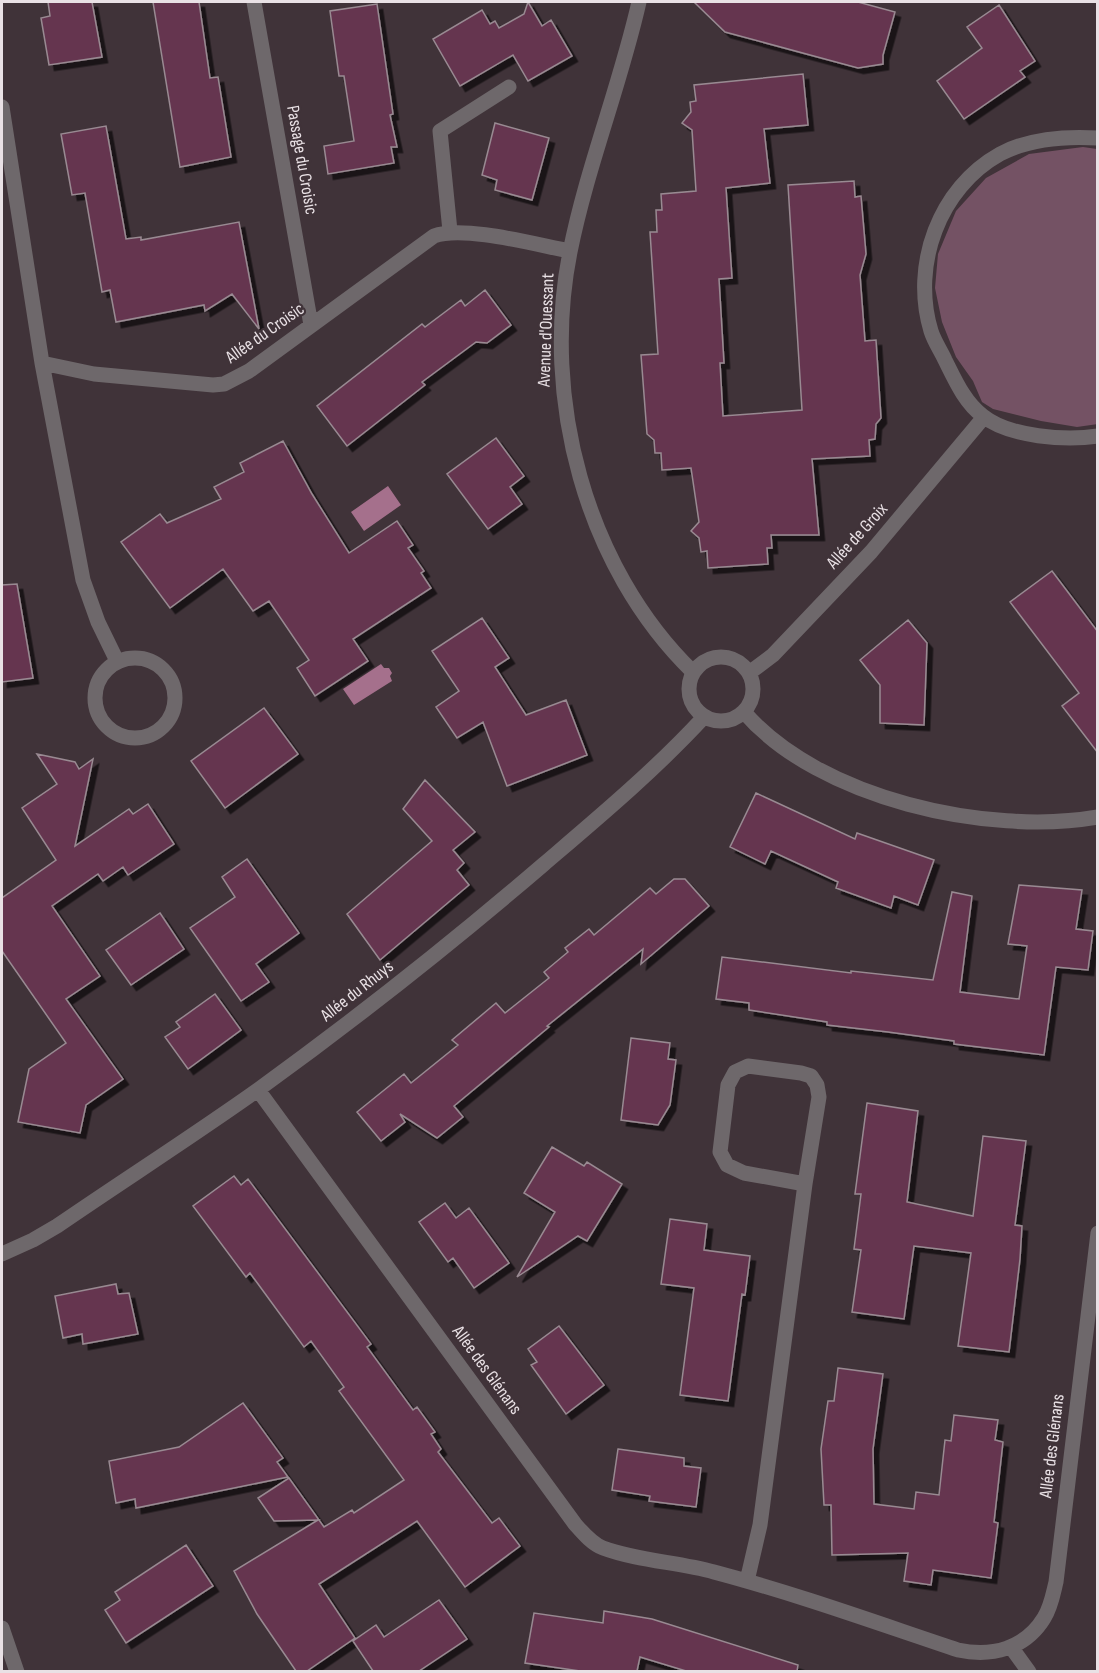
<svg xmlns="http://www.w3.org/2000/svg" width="1099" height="1673" font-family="'Sofia Sans Condensed',sans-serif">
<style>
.green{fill:#745264}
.water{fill:#a5708c}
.building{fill:#653650;stroke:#998a92;stroke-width:1.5;filter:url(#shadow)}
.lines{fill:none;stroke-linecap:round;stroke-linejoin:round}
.minor{stroke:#6e686b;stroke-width:15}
.labels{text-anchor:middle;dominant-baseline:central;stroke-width:4.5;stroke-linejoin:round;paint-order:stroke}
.street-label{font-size:18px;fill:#e9e1e5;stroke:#403339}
</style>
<defs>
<filter id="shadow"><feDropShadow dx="5.5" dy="5.5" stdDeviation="0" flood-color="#0009"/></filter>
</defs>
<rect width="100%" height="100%" fill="#403339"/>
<path class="green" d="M1083,147L1097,149L1098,424L1077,427L1041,421L993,409L982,402L973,381L956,357L942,322L935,288L938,254L956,211L986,178L1029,154Z"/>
<path class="water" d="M388,486L401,505L364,531L351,512Z
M381,664L384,668H389L392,673L390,676L392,681L354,705L343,689Z"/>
<path class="building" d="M48,2H92L102,57L49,65L41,18L50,16Z
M153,2H199L210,78L218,77L231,157L180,167Z
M528,2L542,26L551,20L572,56L528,81L513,55L460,86L433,39L482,10L490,24L495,21L499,28L524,14Z
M694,2H858L895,12L883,55V64L858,68L725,32Z
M377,4L393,114L390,115L397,147H391L394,163L328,174L324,146L354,141L344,76H339L330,11Z
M999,5L1035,61L1020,71L1025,77L964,119L937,81L982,48L967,27Z
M803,74L808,125L764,129L770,183L726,188L732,278L719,279L724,363H720L723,416L802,410L788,185L854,181L855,197L861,196L866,254L860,275L865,341L876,340L881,418L876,424L875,439L869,440L870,456L812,459L819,535H771L772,548H767L768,564L708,568L707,551L701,552L699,538L691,531L699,522L691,468L662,470L661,453H655L654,440L647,434L641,355L658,354L650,232H657L656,210H662L661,194L696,191L692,130L682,123L691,112L690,102L696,101L694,85Z
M495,123L549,138L532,200L495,190L497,180L482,175Z
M106,126L126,239L141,237V240L239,222L259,329L232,294L205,311L204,305L116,322L110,290L102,292L85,193L72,195L61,134Z
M485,290L511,325L487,343L476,342L422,382L425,385L347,446L317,406L422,324L425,327L461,300L465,306Z
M496,438L524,476L510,487L522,504L488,529L447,474Z
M283,441L312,494L349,553L397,521L413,545L408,548L424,571L421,573L431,588L353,639L368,661L315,696L297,668L309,660L269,601L253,611L223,569L170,608L121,542L160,514L167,523L221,499L214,487L244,472L240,463Z
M1052,571L1098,632V753L1062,706L1079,693L1010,602Z
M17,584L33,678L2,682V585Z
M482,618L509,658L495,667L526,715L566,700L587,755L507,786L483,722L457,738L436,707L459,691L432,651Z
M908,620L927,643L924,725L880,723V685L860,660Z
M264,708L298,754L225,808L191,761Z
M37,754L75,762L79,769L93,759L75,846L129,809L133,814L148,804L174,844L128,875L123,867L103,881L98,874L52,906L100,976L66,999L123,1079L86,1105L80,1133L18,1122L29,1069L66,1043L2,951V898L56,860L22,808L57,784Z
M425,780L475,832L453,850L464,863L457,870L469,885L380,960L347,914L432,841L403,809Z
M756,793L855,839L857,833L934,860L918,905L894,896L891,908L836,888L838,882L771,851L765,864L730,847Z
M247,859L299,933L256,964L269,982L241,1001L190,928L235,897L222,877Z
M674,879H685L709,906L641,964L643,949L547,1026L549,1027L454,1106L463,1117L437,1138L400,1114L405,1122L381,1141L357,1112L404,1074L411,1083L458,1045L452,1040L496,1003L505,1013L549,978L544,972L568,952L565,948L589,929L594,935L650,888L656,894Z
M1019,885L1082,890L1076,929L1093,931L1088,970L1056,967L1044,1055L954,1044V1041L888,1032L827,1025V1022L749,1010V1003L716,999L722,957L851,973V971L933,980L952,892L972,896L960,992L1019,999L1027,946L1008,944Z
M160,913L184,949L131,985L106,950Z
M215,994L241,1030L188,1069L165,1037L180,1027L176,1022Z
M631,1038L670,1043L668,1059L676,1060L670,1105L658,1125L621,1120Z
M867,1103L918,1111L907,1202L973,1216L983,1136L1026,1141L1015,1225L1022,1226L1020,1259L1009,1352L958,1346L971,1253L914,1246L904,1319L852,1312L861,1250L854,1249L861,1194H855Z
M552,1147L584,1166L587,1162L622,1184L587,1241L578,1236L517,1277L555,1212L524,1193Z
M234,1176L241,1185L248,1179L371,1344L367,1347L413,1410L417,1407L435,1432L431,1434L441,1449L438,1452L492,1523L499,1518L520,1546L465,1587L417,1521L319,1584L355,1638L307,1671H296L257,1614L234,1571L318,1520L274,1521L258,1498L289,1478L324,1527L352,1510L354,1513L404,1480L339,1391L344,1387L311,1341L304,1347L250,1273L246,1277L193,1206Z
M445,1203L456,1218L469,1208L509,1263L474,1288L453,1258L448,1262L419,1222Z
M670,1219L707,1224L704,1250L750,1256L745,1295L742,1294L728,1401L680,1395L694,1288L661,1284Z
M116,1284L118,1294L129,1293L138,1334L83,1344L82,1334L63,1338L55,1296Z
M559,1326L604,1385L566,1414L531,1365L537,1362L528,1349Z
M838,1368L883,1374L873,1449L874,1504L914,1509L916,1492L939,1495L945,1440L951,1441L954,1415L998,1420L995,1440L1003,1442L994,1522L998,1523L991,1578L933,1570L931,1585L904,1581L908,1553L832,1555L831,1505H824L821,1449L828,1401H834Z
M243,1403L283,1458L277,1462L288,1477L136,1508L135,1499L116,1503L109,1461L179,1447Z
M618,1449L684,1458V1466L701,1468L696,1507L649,1501L650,1496L612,1490Z
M186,1545L213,1586L126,1643L105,1610L120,1600L115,1592Z
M439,1600L467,1639L419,1671H373L353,1641L376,1625L384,1637Z
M604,1611L652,1619L798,1665L797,1671H686L640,1657L637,1671H580L525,1663L534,1613L603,1623Z"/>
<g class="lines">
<path class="minor" d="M254,2L311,325
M639,2C620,86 587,167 570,252C541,397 585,567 693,672
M2,107L42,363L94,374L213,385L224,384L249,371L434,236C464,225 537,245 570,251
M1098,138C1065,136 1030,138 1000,154C939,188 911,265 931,331C934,341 941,351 945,360C955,380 965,403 983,416C1009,437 1066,441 1098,436
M450,231L440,131L509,87
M42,363L83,580L98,622L117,661
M689 689a32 32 0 1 1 64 0a32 32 0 1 1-64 0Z
M95 698a40 40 0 1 1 80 0a40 40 0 1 1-80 0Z
M749,673L773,655L871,552L984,417
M744,712C819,799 988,836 1098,817
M258,1090L575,1524C583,1533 592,1544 603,1548C638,1561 678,1562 714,1572C797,1594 877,1623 958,1650C992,1657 1025,1649 1044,1618C1051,1607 1053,1594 1056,1582L1098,1233
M2,1254L33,1240L57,1226C124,1180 193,1136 259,1089C357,1018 452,943 544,864C599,817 654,771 704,717
M747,1581L760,1525L805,1184L819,1097L817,1085L811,1076L801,1073L748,1066L735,1072L728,1085L720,1152L727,1165L744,1173L805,1184
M2,1628L17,1672
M1011,1647L1029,1672"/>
</g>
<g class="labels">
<g class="street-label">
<text transform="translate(302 160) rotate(80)">Passage du Croisic</text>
<text transform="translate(546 330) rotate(-88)">Avenue d'Ouessant</text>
<text transform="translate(265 333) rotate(-35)">Allée du Croisic</text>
<text transform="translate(857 536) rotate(-48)">Allée de Groix</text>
<text transform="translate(357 991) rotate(-38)">Allée du Rhuys</text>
<text transform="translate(487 1370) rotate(54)">Allée des Glénans</text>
<text transform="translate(1052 1446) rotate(-83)">Allée des Glénans</text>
</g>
</g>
<rect width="1099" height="1673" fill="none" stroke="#e9e1e5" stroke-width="6"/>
</svg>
